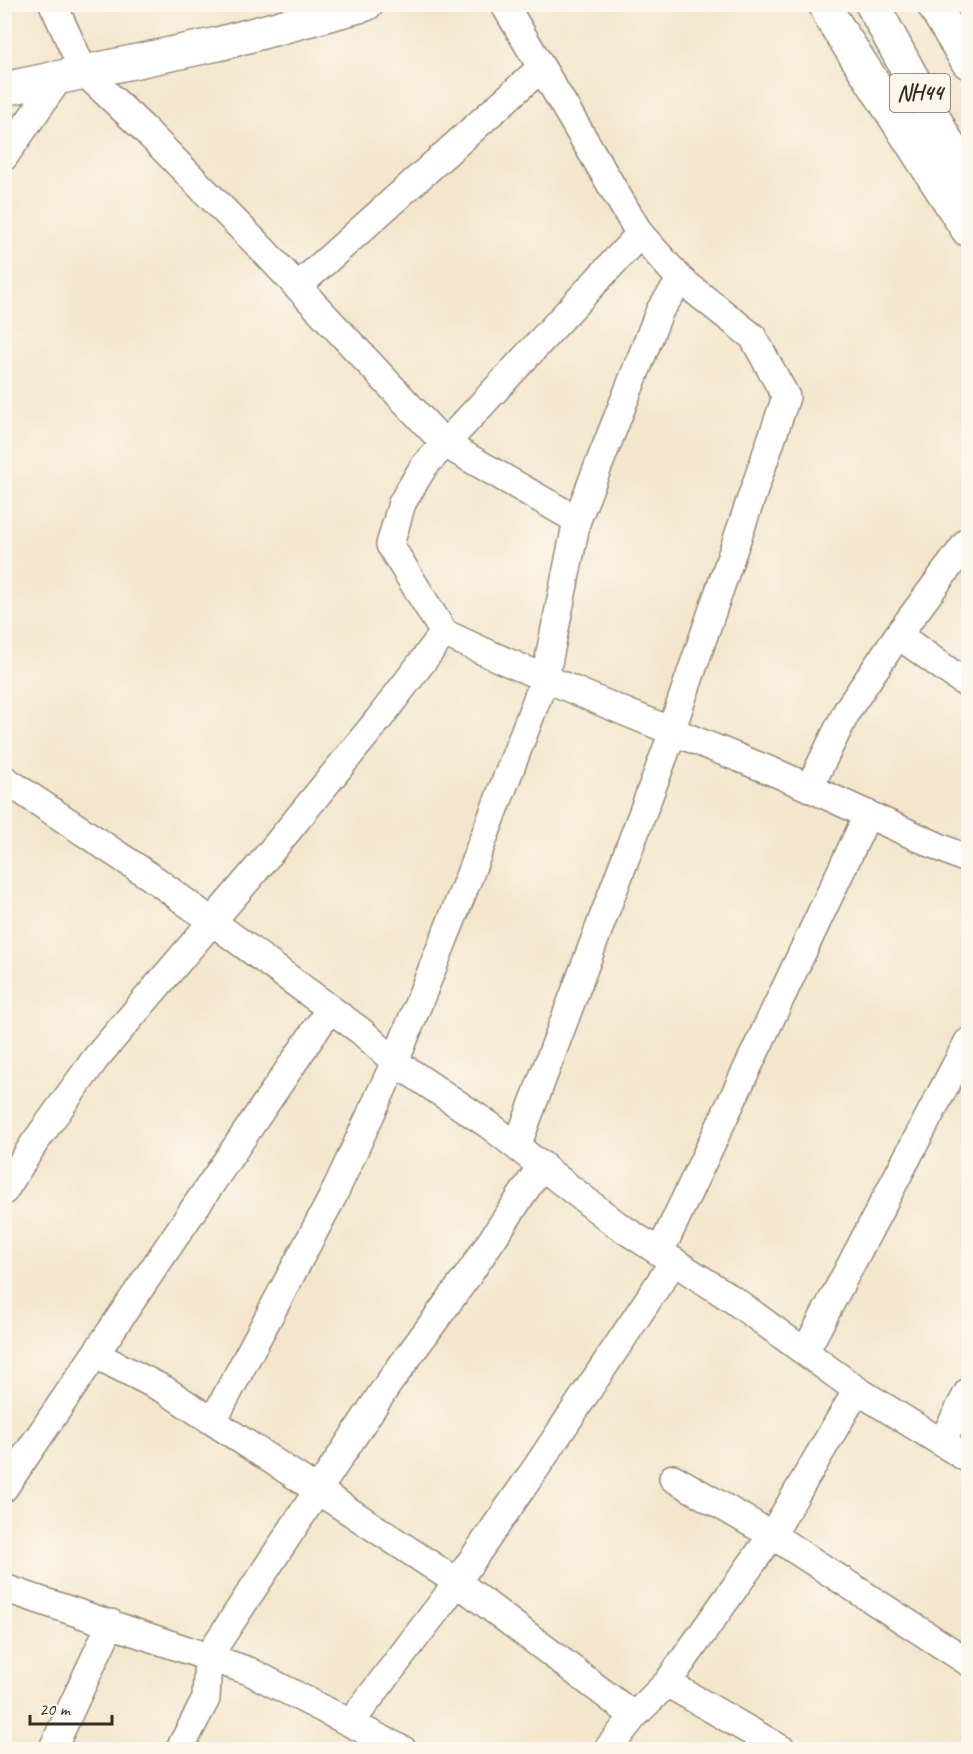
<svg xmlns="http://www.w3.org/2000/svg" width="973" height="1754" font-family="Caveat,sans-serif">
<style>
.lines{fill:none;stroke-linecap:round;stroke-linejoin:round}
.street-casing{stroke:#978875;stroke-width:30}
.secondary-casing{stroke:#978875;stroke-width:36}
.highway-casing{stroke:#978875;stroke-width:36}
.street{stroke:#fff;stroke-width:27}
.secondary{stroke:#fff;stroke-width:33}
.highway{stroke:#fff;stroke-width:33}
.labels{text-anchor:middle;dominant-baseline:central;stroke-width:4.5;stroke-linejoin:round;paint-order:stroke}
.shield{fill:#fbf7ec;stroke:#75685c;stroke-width:1.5}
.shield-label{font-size:22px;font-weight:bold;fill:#3b2a1e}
</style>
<rect width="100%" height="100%" fill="#fbf7ec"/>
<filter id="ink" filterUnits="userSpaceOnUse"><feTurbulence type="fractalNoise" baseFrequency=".0167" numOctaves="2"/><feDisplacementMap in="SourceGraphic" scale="12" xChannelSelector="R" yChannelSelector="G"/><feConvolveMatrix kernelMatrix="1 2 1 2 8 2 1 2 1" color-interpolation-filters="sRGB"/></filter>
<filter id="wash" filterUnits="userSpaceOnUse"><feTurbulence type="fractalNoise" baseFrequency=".008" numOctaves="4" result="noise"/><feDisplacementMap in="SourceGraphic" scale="24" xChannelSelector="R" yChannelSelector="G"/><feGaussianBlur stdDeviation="1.35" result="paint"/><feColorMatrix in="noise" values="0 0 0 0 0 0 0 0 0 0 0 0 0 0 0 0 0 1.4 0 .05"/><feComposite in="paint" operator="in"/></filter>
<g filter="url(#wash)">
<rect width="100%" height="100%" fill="#f3e6cc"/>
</g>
<g filter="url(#ink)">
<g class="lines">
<defs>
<path id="street" d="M53,4L84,72L143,128L264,251L445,444L424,466L402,503L390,545L444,633L498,658L625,712L781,775L968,860
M504,4L640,234L681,280L753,337L786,397L671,731
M4,157L60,77
M297,287L541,68
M577,520L445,444L640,234
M898,635L968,685
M4,779L157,881L362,1032L395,1062L489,1125L616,1224L735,1301L857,1390L968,1459
M809,788L848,709L898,635L968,541
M517,1146L673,732
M4,1191L33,1145L96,1058L255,871L378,720L444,633
M660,1252L868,814
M805,1352L968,1042
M96,1355L165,1390L457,1582L634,1716
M213,1421L332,1198L395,1062L468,879L545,678L577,520L660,310L681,280
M942,1442L968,1392
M673,1478L772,1535L968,1662
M4,1488L330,1009
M4,1588L249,1671L403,1750
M667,1683L783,1750
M351,1722L445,1599L536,1468L674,1261
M52,1750L111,1623
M179,1750L206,1699L208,1657L388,1384L469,1274L542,1165
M607,1750L634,1716L667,1683L772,1535L857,1390"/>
<path id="secondary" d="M825,4L832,19L968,230
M4,89L218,44L366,4"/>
<path id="highway" d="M872,4L968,181
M933,4L968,62"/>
</defs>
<use href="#street" class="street-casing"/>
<use href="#secondary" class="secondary-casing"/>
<use href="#highway" class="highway-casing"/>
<use href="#street" class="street"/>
<use href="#secondary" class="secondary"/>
<use href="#highway" class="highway"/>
</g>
</g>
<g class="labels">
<rect class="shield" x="890" y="74" width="60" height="38" rx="4.5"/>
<g class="shield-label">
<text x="920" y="93">NH44</text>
</g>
</g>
<rect width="973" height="1754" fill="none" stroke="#fbf7ec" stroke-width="24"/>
<path d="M30 1715v9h82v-9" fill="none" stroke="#3b2a1e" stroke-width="3"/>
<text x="39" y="1715" font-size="18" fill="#3b2a1e" stroke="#fbf7ec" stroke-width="4.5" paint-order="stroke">20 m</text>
</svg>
